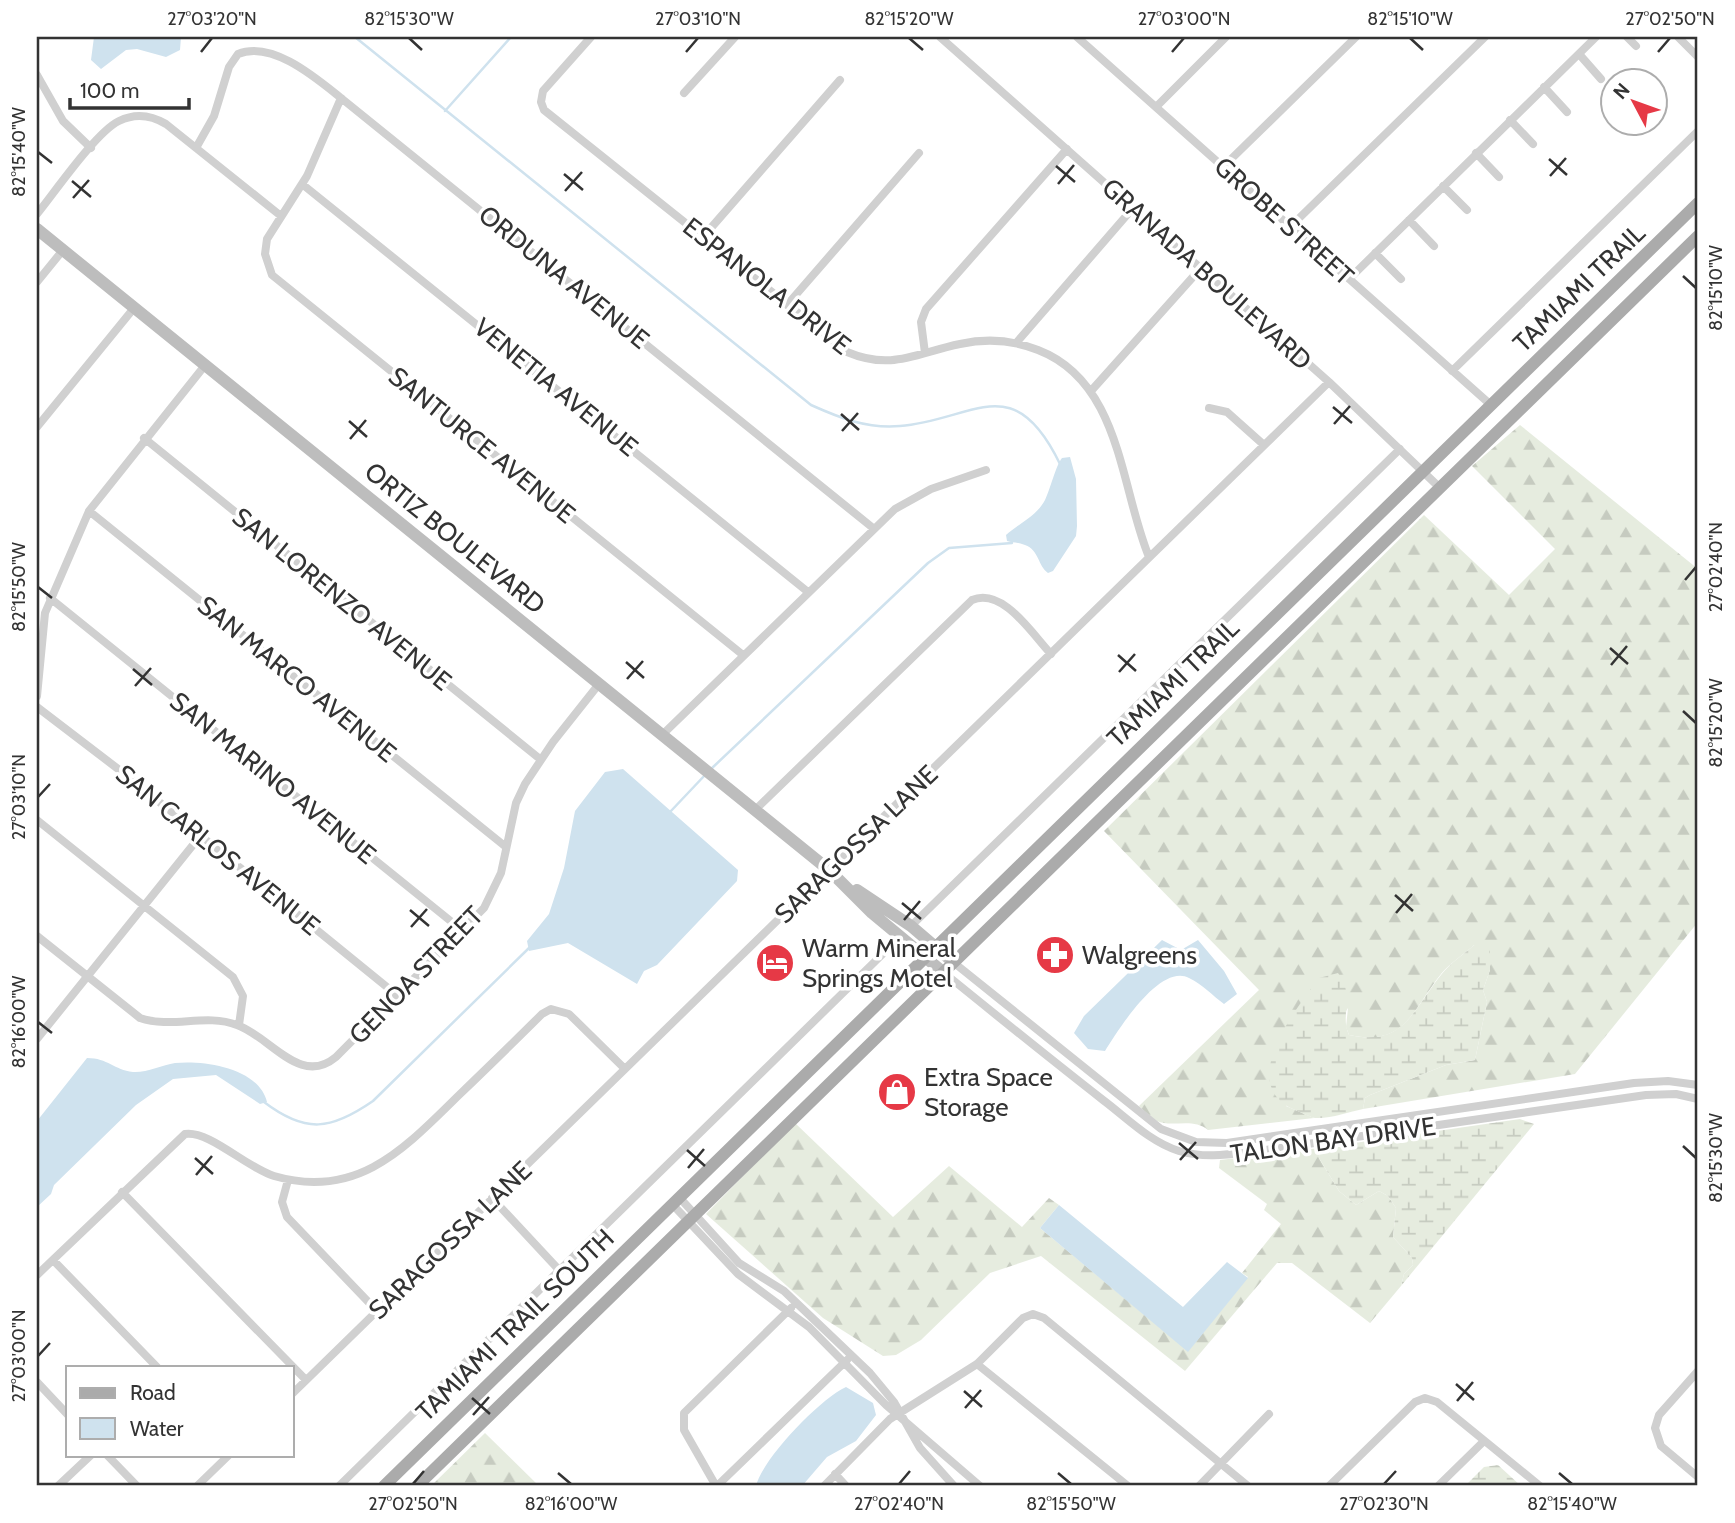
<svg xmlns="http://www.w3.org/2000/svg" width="1735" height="1523" font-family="Cabin,sans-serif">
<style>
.forest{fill:url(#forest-firs)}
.wetland{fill:url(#wetland-marsh)}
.water{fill:#cfe2ee}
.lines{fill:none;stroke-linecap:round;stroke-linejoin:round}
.stream{stroke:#cfe2ee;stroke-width:2.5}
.street{stroke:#d0d0d0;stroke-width:8}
.secondary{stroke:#bdbdbd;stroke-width:12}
.primary{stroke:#ababab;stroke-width:12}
.ticks{fill:none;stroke:#333;stroke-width:2.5}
.labels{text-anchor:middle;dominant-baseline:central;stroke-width:7;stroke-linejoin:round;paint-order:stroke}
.street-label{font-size:26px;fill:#333;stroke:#fff}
.poi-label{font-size:26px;fill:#333;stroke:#fff;text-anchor:start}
.neatline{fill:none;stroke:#333;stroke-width:2.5}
.ticks-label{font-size:18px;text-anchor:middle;fill:#333}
</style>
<defs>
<pattern id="forest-firs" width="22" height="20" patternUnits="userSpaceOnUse" patternTransform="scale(1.75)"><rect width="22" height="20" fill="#e6ecdf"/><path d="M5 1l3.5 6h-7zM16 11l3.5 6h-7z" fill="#c6cbc0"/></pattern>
<pattern id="wetland-marsh" width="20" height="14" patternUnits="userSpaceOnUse" patternTransform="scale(1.75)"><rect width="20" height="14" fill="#e6ecdf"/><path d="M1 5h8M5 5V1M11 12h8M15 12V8" fill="none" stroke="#c6cbc0"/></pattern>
</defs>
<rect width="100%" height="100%" fill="#fff"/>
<path class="forest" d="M1520,425L1698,569V922L1575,1074L1363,1109L1365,1098L1370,1095L1446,1065L1475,1060L1487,1002L1483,990L1490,970L1474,945C1463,955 1450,963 1441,974C1411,1012 1405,1047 1349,1035L1346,1027L1348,1008L1286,1106L1314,1118L1208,1130C1193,1117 1172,1128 1157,1121C1151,1117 1144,1111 1139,1106L1259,990L1104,831L1424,515L1509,595L1555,549L1472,466Z
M795,1123L893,1217L949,1166L1022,1227L1049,1198L1059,1205L1040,1228L1188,1351L1248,1277L1242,1273L1281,1224L1264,1210L1267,1204L1219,1168L1220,1160L1320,1148L1319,1158L1339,1191L1356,1205L1379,1191L1388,1196L1396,1208L1393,1237L1412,1258L1413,1265L1404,1274L1401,1286L1370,1323L1292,1263H1277L1185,1371L1041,1256L990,1273L921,1340L896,1355L883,1356L823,1318L706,1214Z
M485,1433L539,1486H431Z"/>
<path class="wetland" d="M1474,945L1490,948V970L1483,990L1487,1002L1475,1060L1446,1065L1370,1095L1365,1098L1363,1109C1349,1112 1330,1119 1315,1118C1309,1117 1301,1112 1295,1110C1235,1085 1296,1009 1319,978L1338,973C1357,1000 1339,1012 1349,1035C1404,1047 1412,1011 1441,975C1450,963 1463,955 1474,945Z
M1520,1119L1534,1124L1401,1286L1404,1274L1413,1265L1412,1258L1393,1237L1396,1208L1388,1196L1379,1191L1356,1205L1339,1191L1319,1158L1320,1148Z
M1498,1465L1521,1486H1465L1484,1467Z"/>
<path class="water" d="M94,37H181L180,50L166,57L137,49L126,50L101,69L91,60Z
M1070,457L1076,479L1077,526L1076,536L1053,571L1048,573C1038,566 1039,550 1025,545C1019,542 1013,543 1007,541L1006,535C1019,523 1036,517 1045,500C1050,490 1056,465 1062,458Z
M623,769L738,870L737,881L657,965L644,971L637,984L568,943L529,951L527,941L549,914L564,868L575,811L605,772Z
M1162,940L1181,950L1198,940L1224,971L1237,994L1224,1004C1213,996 1202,984 1189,978C1160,963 1118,1030 1105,1051L1088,1049L1074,1033L1084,1016Z
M87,1058C108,1058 114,1070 133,1072C146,1073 162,1065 175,1063C204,1060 259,1068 267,1102L260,1104L216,1075L173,1079L136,1105L54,1185L51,1194L37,1207V1121Z
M1059,1205L1183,1307L1227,1262L1248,1278L1188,1352L1040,1228Z
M846,1387L873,1403L876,1415L856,1441L827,1457L802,1486H756C763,1458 820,1399 846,1387Z"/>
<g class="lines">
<path class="stream" d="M355,37L811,405C840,418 867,429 900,426C974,420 1013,367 1060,464
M445,111L511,37
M711,769L928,563L949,548L1012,543
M670,812L706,774
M264,1102C306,1134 331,1130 373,1101L529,948"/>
<path class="street" d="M591,37L543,91L541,102L544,110L847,352C892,371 916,353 960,344C987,338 1013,340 1038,350C1121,382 1120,487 1149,557
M940,37L1329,382L1439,487
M1077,37L1491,405
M1627,37L1636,46
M1678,37L1698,57
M1579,54L1601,79
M37,75L63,121L91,148
M1544,87L1567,112
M684,93L735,37
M341,98L307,176L267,239L265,254L272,275L743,655
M1156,107L1226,37
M1510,120L1533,144
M196,148L214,116L229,67L238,54C272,40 316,78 341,98L873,528
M1476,153L1499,177
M1224,166L1356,37
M302,184L808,592
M1443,186L1467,210
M37,214C55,192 96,132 119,121C135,113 151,115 166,124L281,216
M1409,220L1434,246
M1290,227L1485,37
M703,237L840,80
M1375,253L1401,279
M1349,279L1596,37
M37,282L63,250
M787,305L919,153
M1017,342L1133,208
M925,353L921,322L926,309L1067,149
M1452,371L1698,131
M1091,391L1201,268
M1209,408L1227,412L1264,445
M37,427L134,308
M144,438L540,759
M89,511L506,847
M50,598L463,931
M37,696L45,613L89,511L206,364
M37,707L126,775L398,996
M662,735L895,509L931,489L986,470
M755,810L972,600C1003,587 1032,634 1051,654
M37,820L233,977L243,996L239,1025
M911,926L1400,449
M37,936L140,1018C172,1029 205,1013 237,1025C271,1037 300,1087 336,1057L484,908L501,873L516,803L525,784L553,742L599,684
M953,962L1161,1129L1196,1142L1227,1143L1634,1083L1668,1081L1698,1085
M943,972C996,1015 1049,1058 1103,1100C1127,1118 1150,1142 1179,1151C1206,1159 1232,1154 1259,1151L1646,1095L1676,1094L1698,1099
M37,1039L201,835
M288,1180L282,1202L287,1217L377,1311
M122,1192L306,1380
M679,1197L739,1263L784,1291L870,1373L894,1402L920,1448L954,1486
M492,1198L560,1271
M672,1204L738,1274L809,1327L886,1405L980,1486
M53,1260L157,1367
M37,1275L185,1134C209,1130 247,1168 274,1176C357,1200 404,1149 458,1096C486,1069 514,1042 542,1014L551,1009L569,1014L625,1069
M977,1364L1128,1486
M1698,1371L1659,1415L1655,1428L1661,1446L1698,1477
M37,1382L68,1415
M292,1394L1329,382
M107,1455L137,1486
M835,1474L846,1486
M58,1486L91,1455
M197,1486L229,1455
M339,1486L900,937
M716,1486L684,1430V1413L791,1308
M717,1486L847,1360
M824,1486L890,1419L977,1364L1023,1318L1033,1314L1044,1318L1248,1486
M1199,1486L1269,1414
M1329,1486L1415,1402L1425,1398L1437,1402L1540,1486
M1438,1486L1484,1441"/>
<path class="secondary" d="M37,229L829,870L872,913L943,972
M857,890L911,926L953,962"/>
<path class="primary" d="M384,1486L1698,203
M417,1486L1698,236"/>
</g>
<path class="ticks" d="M409,38L422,50M909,38L923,50M1410,38L1423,50M201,52L212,38M686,52L698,38M1172,52L1184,38M1658,52L1670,38M38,152L52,163M1549,159L1567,175M1056,166L1075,182M564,174L583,190M1550,176L1566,158M72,181L91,197M1058,184L1074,165M565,191L582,172M73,198L89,180M1683,276L1696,288M1333,407L1352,423M841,414L859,430M349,421L367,437M1334,424L1350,406M842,431L858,413M350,439L366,420M1685,580L1696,567M38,587L52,598M1610,648L1628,664M1118,655L1136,671M626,662L644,678M1611,665L1627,646M133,669L152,685M1119,672L1135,654M627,679L643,661M135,686L151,668M1683,711L1696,723M38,797L50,784M1395,895L1413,911M902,903L921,919M410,910L429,926M1396,913L1412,894M904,920L920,901M411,927L427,909M38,1022L52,1033M1179,1143L1198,1159M1683,1146L1696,1158M687,1150L705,1166M195,1158L213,1174M1180,1160L1196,1142M688,1168L704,1149M196,1175L212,1156M38,1356L50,1343M1456,1384L1474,1400M964,1391L982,1407M472,1398L490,1414M1457,1401L1473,1382M965,1408L981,1390M473,1415L489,1397M558,1473L571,1484M1058,1473L1071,1484M1559,1473L1572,1484M413,1484L424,1471M899,1484L910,1471M1384,1484L1396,1471"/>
<defs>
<symbol id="pharmacy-disc" viewBox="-11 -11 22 22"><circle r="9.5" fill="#e63946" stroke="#fff"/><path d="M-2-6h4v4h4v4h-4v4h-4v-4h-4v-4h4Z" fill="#fff"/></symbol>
<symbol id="hotel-disc" viewBox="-11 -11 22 22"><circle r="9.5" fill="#e63946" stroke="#fff"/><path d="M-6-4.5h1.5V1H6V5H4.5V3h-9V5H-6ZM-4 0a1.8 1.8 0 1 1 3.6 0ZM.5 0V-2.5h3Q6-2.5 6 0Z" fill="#fff"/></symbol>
<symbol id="shop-disc" viewBox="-11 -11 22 22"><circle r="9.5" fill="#e63946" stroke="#fff"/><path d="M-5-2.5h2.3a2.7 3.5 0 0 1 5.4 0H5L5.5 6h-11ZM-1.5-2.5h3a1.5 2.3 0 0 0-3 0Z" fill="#fff"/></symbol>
</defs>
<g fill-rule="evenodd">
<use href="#pharmacy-disc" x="1033" y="933" width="44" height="44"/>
<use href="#hotel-disc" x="753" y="941" width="44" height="44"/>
<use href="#shop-disc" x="875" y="1070" width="44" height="44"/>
</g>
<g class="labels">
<g class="street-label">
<text transform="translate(1284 221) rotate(42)">GROBE STREET</text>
<text transform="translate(1207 274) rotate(42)">GRANADA BOULEVARD</text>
<text transform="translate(564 277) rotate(39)">ORDUNA AVENUE</text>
<text transform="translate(767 286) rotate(38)">ESPANOLA DRIVE</text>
<text transform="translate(1579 288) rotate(-44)">TAMIAMI TRAIL</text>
<text transform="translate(556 387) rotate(39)">VENETIA AVENUE</text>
<text transform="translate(482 445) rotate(39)">SANTURCE AVENUE</text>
<text transform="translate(455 538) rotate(39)">ORTIZ BOULEVARD</text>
<text transform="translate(342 599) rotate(39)">SAN LORENZO AVENUE</text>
<text transform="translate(297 679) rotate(39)">SAN MARCO AVENUE</text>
<text transform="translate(1173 683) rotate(-44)">TAMIAMI TRAIL</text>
<text transform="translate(273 778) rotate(39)">SAN MARINO AVENUE</text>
<text transform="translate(856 844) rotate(-44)">SARAGOSSA LANE</text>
<text transform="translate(218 850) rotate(39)">SAN CARLOS AVENUE</text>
<text transform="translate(416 975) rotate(-46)">GENOA STREET</text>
<text transform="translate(1333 1140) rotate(-8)">TALON BAY DRIVE</text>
<text transform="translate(450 1240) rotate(-44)">SARAGOSSA LANE</text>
<text transform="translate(515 1325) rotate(-44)">TAMIAMI TRAIL SOUTH</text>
</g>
<g class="poi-label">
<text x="802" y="948">Warm Mineral<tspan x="802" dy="30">Springs Motel</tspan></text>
<text x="1082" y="955">Walgreens</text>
<text x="924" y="1077">Extra Space<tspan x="924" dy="30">Storage</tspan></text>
</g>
</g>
<rect width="1735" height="1523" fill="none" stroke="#ffffff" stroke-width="77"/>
<rect x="66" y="1366" width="228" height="91" fill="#ffffff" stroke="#adadad" stroke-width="2"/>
<rect x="80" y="1388" width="35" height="10" fill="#ababab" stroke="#adadad" stroke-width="2"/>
<text x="130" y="1400" font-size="21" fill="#333333">Road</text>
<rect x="80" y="1418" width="35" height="21" fill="#cfe2ee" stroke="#adadad" stroke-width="2"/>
<text x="130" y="1436" font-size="21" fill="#333333">Water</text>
<g transform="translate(1634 102) rotate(311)"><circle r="33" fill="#ffffff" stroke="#adadad" stroke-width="2"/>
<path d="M0-5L12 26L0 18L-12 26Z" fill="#e63946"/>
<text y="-10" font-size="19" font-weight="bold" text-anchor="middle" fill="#333333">N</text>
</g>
<path d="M70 98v10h119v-10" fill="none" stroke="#333333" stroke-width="3.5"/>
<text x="80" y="98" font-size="21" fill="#333333" stroke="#ffffff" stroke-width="5" paint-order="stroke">100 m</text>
<rect x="38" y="38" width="1658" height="1446" class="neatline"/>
<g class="ticks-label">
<text x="212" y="25">27°03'20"N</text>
<text x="409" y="25">82°15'30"W</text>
<text x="698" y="25">27°03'10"N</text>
<text x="909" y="25">82°15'20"W</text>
<text x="1184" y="25">27°03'00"N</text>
<text x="1410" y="25">82°15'10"W</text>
<text x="1670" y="25">27°02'50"N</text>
<text transform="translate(19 152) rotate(-90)" y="6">82°15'40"W</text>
<text transform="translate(1716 288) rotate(-90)" y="6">82°15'10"W</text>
<text transform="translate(1716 567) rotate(-90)" y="6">27°02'40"N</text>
<text transform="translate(19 587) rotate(-90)" y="6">82°15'50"W</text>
<text transform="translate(1716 723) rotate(-90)" y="6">82°15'20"W</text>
<text transform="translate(19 797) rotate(-90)" y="6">27°03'10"N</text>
<text transform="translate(19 1022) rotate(-90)" y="6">82°16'00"W</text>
<text transform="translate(1716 1158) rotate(-90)" y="6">82°15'30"W</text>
<text transform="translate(19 1356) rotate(-90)" y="6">27°03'00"N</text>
<text x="413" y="1510">27°02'50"N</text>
<text x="571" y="1510">82°16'00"W</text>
<text x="899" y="1510">27°02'40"N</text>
<text x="1071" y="1510">82°15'50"W</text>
<text x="1384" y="1510">27°02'30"N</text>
<text x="1572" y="1510">82°15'40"W</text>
</g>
</svg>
